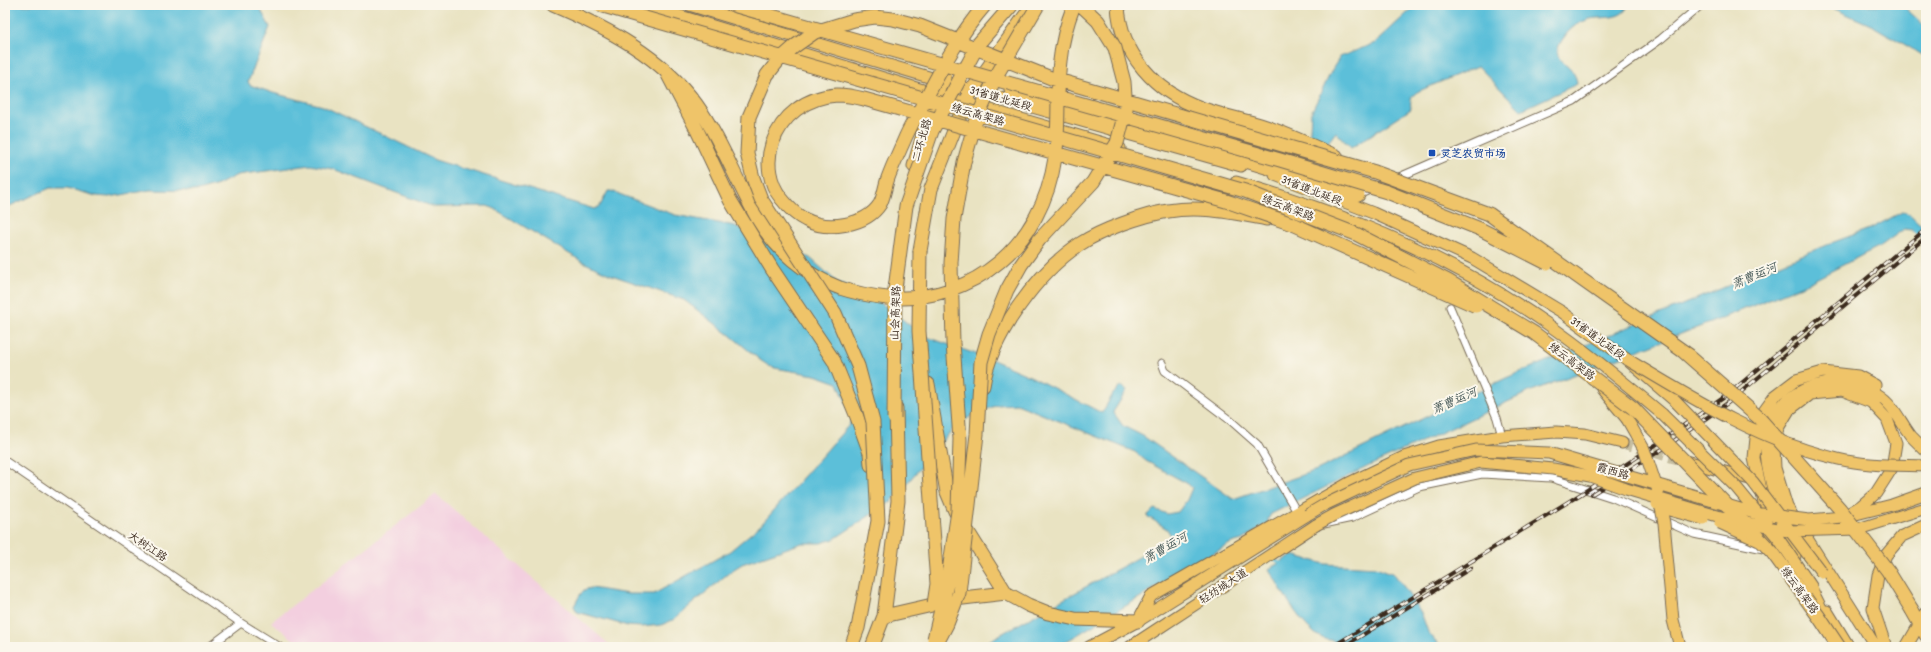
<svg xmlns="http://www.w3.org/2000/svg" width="1931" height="652" font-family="'Patrick Hand','LXGW WenKai TC',sans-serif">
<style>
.built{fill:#f3cfdf}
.water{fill:#5bbfd9;stroke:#4b747c}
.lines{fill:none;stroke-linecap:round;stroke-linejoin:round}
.stream{stroke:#5bbfd9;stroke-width:2.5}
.primary-tunnel{stroke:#c6bea1;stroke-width:11;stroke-dasharray:11 5.5;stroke-linecap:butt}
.street-casing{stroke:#786b57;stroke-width:9}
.primary-casing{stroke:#786b57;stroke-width:13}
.highway-casing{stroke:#786b57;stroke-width:15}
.street{stroke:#fff;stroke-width:7}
.primary{stroke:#efc469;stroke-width:11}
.highway{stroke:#efc469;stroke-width:13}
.rail-casing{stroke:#3b2a1e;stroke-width:4}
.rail{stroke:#fbf7ec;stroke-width:2.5;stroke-dasharray:8;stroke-linecap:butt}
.primary-bridge-casing{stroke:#786b57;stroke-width:13;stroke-linecap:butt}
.highway-bridge-casing{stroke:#786b57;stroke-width:15;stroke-linecap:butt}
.primary-bridge{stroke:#efc469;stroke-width:11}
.highway-bridge{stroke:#efc469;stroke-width:13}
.transit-dot{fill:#1a4fb4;stroke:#fbf7ec;stroke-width:1.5}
.labels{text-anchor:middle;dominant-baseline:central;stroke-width:4;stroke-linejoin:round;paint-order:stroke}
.street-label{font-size:11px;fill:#3b2a1e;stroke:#fbf7ec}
.transit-label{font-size:11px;font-weight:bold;fill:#164399;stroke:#fbf7ec;text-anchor:start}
.water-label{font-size:12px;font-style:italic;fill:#455756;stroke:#fbf7ec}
</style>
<rect width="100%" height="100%" fill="#fbf7ec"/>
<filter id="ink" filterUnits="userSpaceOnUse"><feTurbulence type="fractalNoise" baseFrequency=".025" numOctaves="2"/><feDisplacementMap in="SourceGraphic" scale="8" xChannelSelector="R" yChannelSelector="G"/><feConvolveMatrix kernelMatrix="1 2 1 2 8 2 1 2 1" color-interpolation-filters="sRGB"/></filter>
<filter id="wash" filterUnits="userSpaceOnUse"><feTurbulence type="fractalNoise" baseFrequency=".012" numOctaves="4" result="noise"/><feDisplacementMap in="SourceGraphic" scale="16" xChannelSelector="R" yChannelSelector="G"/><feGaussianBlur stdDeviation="0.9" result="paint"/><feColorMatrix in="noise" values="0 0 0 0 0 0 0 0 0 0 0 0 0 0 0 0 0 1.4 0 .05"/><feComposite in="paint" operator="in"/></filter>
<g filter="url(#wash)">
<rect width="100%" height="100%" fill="#e9e3c2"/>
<path class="built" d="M436,494L612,647H303L271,622Z"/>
<path class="water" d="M5,5H258L270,27L248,82L250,85L273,93L323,106L435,160L591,208L594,209L600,206L608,191H611L675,215L735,226L810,258L837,282L872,296L924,336L993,360L1032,377L1102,413L1113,394L1121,386L1127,390L1113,412L1123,426L1143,436L1233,499L1317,470L1506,378L1831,243L1872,228L1902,212C1912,212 1916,224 1926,227V240L1912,230L1904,229L1882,245L1806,284L1720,319L1529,392L1369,466L1271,514L1268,519V523L1242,540L1231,543L1057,647H978L1168,541L1171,536L1167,529L1147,516L1154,509L1167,514L1178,512L1187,500L1192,488L1188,484L1146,461L1135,452L1017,404L998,405L974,414L953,429L892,501L834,539L821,543H802L742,564L731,571L673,620L661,625L641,627L628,626L577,612L574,606L580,595L584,590L591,588L628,594H654L730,551L761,525L849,425L852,417L838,383L815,375L775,368L769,366L760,360L730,335L684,300L609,274L583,262L493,208L487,206L434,207L333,169L310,165L237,175L218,185L198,191L150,190L109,197L96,196L67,188H50L5,208Z
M1416,5H1628C1623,21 1602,16 1590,19C1580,22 1571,27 1565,36C1543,64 1576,61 1577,84L1521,110L1478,66L1419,91C1410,96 1410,100 1411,109L1351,148L1336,132L1319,154L1309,149L1311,113L1333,68L1340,57L1375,43Z
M1826,5H1902L1926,27V57L1873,26Z
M1292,555L1325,564L1376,567L1394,574L1402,584L1422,615L1428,632L1441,647H1337L1333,640C1308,643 1281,588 1269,569Z"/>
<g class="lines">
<path class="stream" d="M1272,558L1282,564"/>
</g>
</g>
<g filter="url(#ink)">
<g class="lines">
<path class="primary-tunnel" d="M1622,443L1678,459"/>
<defs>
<path id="street" d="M1358,195L1574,101L1661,39L1701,5
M1450,307L1497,418L1502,436
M1162,363L1165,371L1231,421L1257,444L1297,512
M5,461L241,623L280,647
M1324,524L1352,518L1419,487L1482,474L1551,478L1613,498L1694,534L1768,550
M209,647L241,623"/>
<path id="primary" d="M644,5L936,94L1120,148
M689,5L972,90L1241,166
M1275,175L1373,213L1472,258L1562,312L1625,358L1675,401
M1236,182C1345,213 1453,258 1546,323C1586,351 1624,382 1662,414
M1602,389L1627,419
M1683,460L1753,480
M1852,515L1892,505L1926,493
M1843,517L1861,506L1876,493L1892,468L1896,443L1887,419L1871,402L1842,391L1810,394L1789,410L1778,428L1774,447L1775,468L1787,507L1876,647
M1775,552L1754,458L1756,438L1762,414L1775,396L1796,380L1823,372L1858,376L1875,385
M1795,556C1785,536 1780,518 1775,496C1770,479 1765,460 1766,442C1767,415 1789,393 1814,386C1835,380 1858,382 1877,394C1894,404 1900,422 1911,436C1916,441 1921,446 1926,451
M1808,582L1828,622
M1827,611L1849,647
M1138,621L1151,596L1349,483L1404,457L1439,446L1502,436L1556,432L1585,434L1622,443
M1089,647L1138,621L1307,515
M1130,647L1316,525
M1886,647L1873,608L1878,575L1886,555L1902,536L1926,525
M1906,647L1926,613"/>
<path id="highway" d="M553,5C607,28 661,56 696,104C721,139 736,181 758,219C775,249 807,276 840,288C855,293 871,296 887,298
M1118,5C1120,54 1156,92 1201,108C1220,115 1240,119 1260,125C1286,133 1311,146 1336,156
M667,73L697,130L730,200L772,269L834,361L857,417L870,453L871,465
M1011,90L1358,195
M914,166L930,111L945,73
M920,251L931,189L965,103L972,90L1032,6
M928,384L947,492L955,511L1006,593L1028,605L1048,613L1075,619L1138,621
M983,386C990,336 1038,272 1080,244C1101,230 1143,215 1168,211C1201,205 1234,213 1267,219
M1912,610L1926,635
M884,616L963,598L1006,593
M872,647L884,616L898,501L896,408"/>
</defs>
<use href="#street" class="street-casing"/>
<use href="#primary" class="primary-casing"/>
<use href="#highway" class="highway-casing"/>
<use href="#street" class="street"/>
<use href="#primary" class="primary"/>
<use href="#highway" class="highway"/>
<defs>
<path id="rail" d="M1592,494L1664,448L1729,402L1926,237
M1332,647L1581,494L1657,444L1726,396L1926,229
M1343,647L1471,568"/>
</defs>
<use href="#rail" class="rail-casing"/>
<use href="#rail" class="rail"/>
<defs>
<path id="primary-bridge" d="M1625,358C1693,399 1760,441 1838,459C1867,466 1897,465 1926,466
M1675,401L1753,482L1822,573
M1662,414L1736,487L1778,538L1813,589
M1627,419L1644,449L1657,488L1664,523L1673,620L1680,647
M1657,504L1669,510L1703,519
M1307,515L1324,505L1409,465L1476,450L1549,453L1754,513L1809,520L1843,517
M1720,523L1759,541
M1316,525L1334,515L1415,478L1481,462L1553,469L1590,476L1626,489L1731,520L1788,531L1858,529L1926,508"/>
<path id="highway-bridge" d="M600,5L1245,191L1356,234L1448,281L1534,333L1633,408L1773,553L1819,617L1839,647
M733,5L1280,160L1387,192L1480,229L1547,263
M985,5C959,35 941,69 923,104C917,115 911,125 906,136C900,150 893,164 888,178C885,186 884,197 880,204C866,226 827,231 806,220C795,215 788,207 781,198C769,183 766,162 772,144C782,115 806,97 837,95C846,95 856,97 864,99L1226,201L1295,225L1476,306
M920,251L919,331L937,584L934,604
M887,298C975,302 1042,245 1055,158C1060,126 1056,93 1060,61C1062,41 1067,23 1074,5
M1683,351L1758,417L1840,509L1888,571L1912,610
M894,418L895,289L906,206L932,131L979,43L1012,5
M934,639L947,584L958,511L960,439L953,343L951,263L954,219L964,162L975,123L995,78L1038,5
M851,647L858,628L878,521L873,422L858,366L835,313L761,199L753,178L747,153L749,117L767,75L778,61L795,46L815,32L854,20L875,17L893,19L920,26L1051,78L1375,172L1489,214L1690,356
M935,647L947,624L959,593L977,434L981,362L989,334L1007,290L1021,265L1039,240L1093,182L1117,143L1126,109L1124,82L1115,48L1098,21L1083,7"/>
</defs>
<use href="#primary-bridge" class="primary-bridge-casing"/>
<use href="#highway-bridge" class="highway-bridge-casing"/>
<use href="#primary-bridge" class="primary-bridge"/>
<use href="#highway-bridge" class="highway-bridge"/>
</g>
</g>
<rect class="transit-dot" x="1428" y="149" width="8" height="8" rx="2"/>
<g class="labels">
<g class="street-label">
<text transform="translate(1001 98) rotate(16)">31省道北延段</text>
<text transform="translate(978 114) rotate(16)">绿云高架路</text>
<text transform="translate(921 140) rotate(-74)">二环北路</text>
<text transform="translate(1312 190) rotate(21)">31省道北延段</text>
<text transform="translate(1288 207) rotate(21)">绿云高架路</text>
<text transform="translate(895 313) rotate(-88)">山会高架路</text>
<text transform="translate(1598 338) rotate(36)">31省道北延段</text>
<text transform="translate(1572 361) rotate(37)">绿云高架路</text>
<text transform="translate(1613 471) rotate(16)">霞西路</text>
<text transform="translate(148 546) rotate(34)">大树江路</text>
<text transform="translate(1223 586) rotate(-33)">轻纺城大道</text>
<text transform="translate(1800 590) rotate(54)">绿云高架路</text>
</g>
<g class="transit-label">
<text x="1440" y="153">灵芝农贸市场</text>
</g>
<g class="water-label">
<text transform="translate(1754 275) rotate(-23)">萧曹运河</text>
<text transform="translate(1454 400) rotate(-24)">萧曹运河</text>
<text transform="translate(1165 547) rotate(-30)">萧曹运河</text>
</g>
</g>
<rect width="1931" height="652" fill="none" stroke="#fbf7ec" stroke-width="20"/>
</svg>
